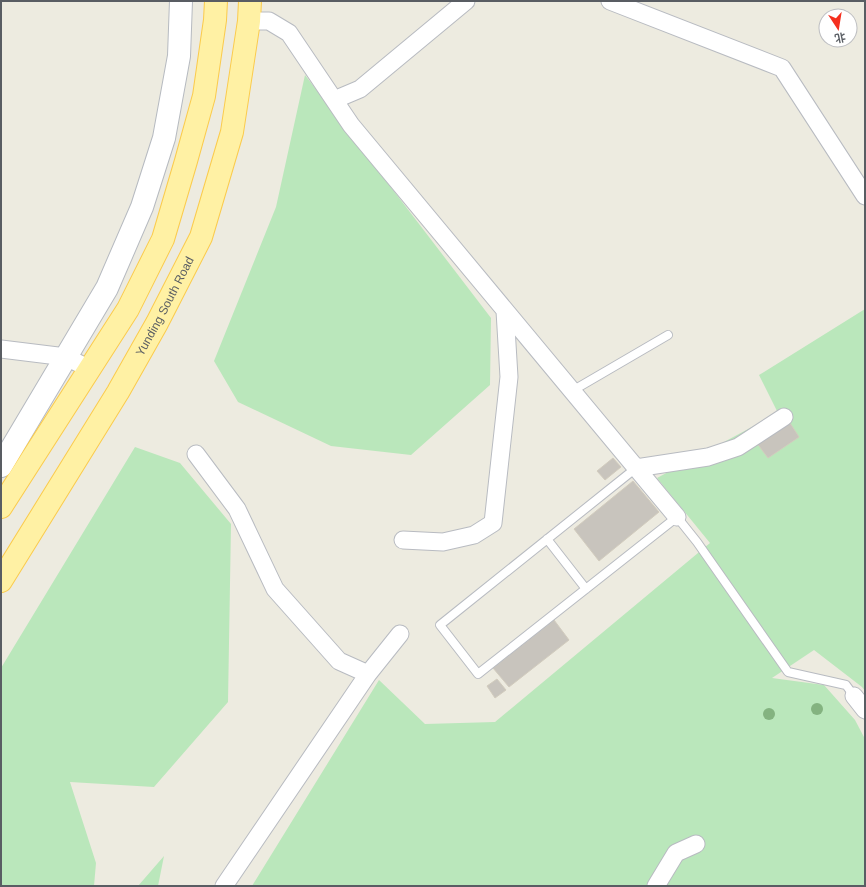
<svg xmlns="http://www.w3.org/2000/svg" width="866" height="887" font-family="Arial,'Noto Sans SC',sans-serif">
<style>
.green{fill:#bae7bb}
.building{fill:#c8c4bd;stroke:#d2ccbe}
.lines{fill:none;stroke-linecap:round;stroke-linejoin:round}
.lane-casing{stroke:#b8bbc1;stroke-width:10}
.street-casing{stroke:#b8bbc1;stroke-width:19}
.secondary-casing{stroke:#b6bac0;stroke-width:24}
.primary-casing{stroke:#fbcb4c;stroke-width:24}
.lane{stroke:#fff;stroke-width:8}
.street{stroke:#fff;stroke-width:17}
.secondary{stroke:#fff;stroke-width:22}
.primary{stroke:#fff1a4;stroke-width:22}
.tree{fill:#84b380}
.labels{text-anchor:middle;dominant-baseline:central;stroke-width:4;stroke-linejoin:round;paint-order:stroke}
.street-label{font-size:12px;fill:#595d63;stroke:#fff}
</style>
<rect width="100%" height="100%" fill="#edebe0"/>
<path class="green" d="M305,75L491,318L490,385L411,455L331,446L238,402L214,361L276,207Z
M865,309V691L862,687L814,650L772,678L824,685L855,720L865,739V886H252L379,680L425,724L495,722L710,543L657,478L778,413L759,375Z
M135,447L180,463L231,524L228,702L154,787L70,782L96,863L94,886H1V668Z
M164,856L158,886H138Z"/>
<path class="building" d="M788,420L799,437L768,458L756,442Z
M613,458L621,467L605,480L597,471Z
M633,481L659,512L599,561L574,529Z
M554,620L569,640L509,687L493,668Z
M497,679L506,690L495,698L487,686Z"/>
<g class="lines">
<defs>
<path id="lane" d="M572,391L668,335
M636,468L440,625L478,674L677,517L697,542L788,672L846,685L854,696
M547,539L586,589"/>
<path id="street" d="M610,1L782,68L865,196
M249,21H269L289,33L351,125L677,517
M334,100L360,89L466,1
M1,349L66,357L90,369
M196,454L237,509L275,589L339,661L368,674
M636,468L708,457L738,447L784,417
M403,540L443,542L474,535L493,523L509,377L505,311
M854,696L865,710
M224,886L368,674L400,634
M656,886L676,853L696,844"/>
<path id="secondary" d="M1,466L107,288L142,207L164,138L179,56L181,1"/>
<g id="primary">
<path d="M1,507L128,309L163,239L186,161L204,96L215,20L216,1"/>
<path id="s1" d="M1,581L118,392L157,323L201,237L232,132L249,21L250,1"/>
</g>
</defs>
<use href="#lane" class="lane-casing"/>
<use href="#street" class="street-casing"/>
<use href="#secondary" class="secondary-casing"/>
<use href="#primary" class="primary-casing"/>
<use href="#lane" class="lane"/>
<use href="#street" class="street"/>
<use href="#secondary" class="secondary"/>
<use href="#primary" class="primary"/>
</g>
<g class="tree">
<circle cx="817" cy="709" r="6"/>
<circle cx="769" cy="714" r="6"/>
</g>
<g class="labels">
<g class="street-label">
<text stroke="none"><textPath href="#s1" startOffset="320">Yunding South Road</textPath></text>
</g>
</g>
<rect width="866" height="887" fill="none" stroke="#595d63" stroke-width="4"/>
<g transform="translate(838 28) rotate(168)"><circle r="19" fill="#ffffff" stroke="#bdbec1"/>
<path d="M0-3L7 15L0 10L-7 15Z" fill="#f5301f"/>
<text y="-6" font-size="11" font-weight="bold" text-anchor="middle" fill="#595d63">北</text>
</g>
</svg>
